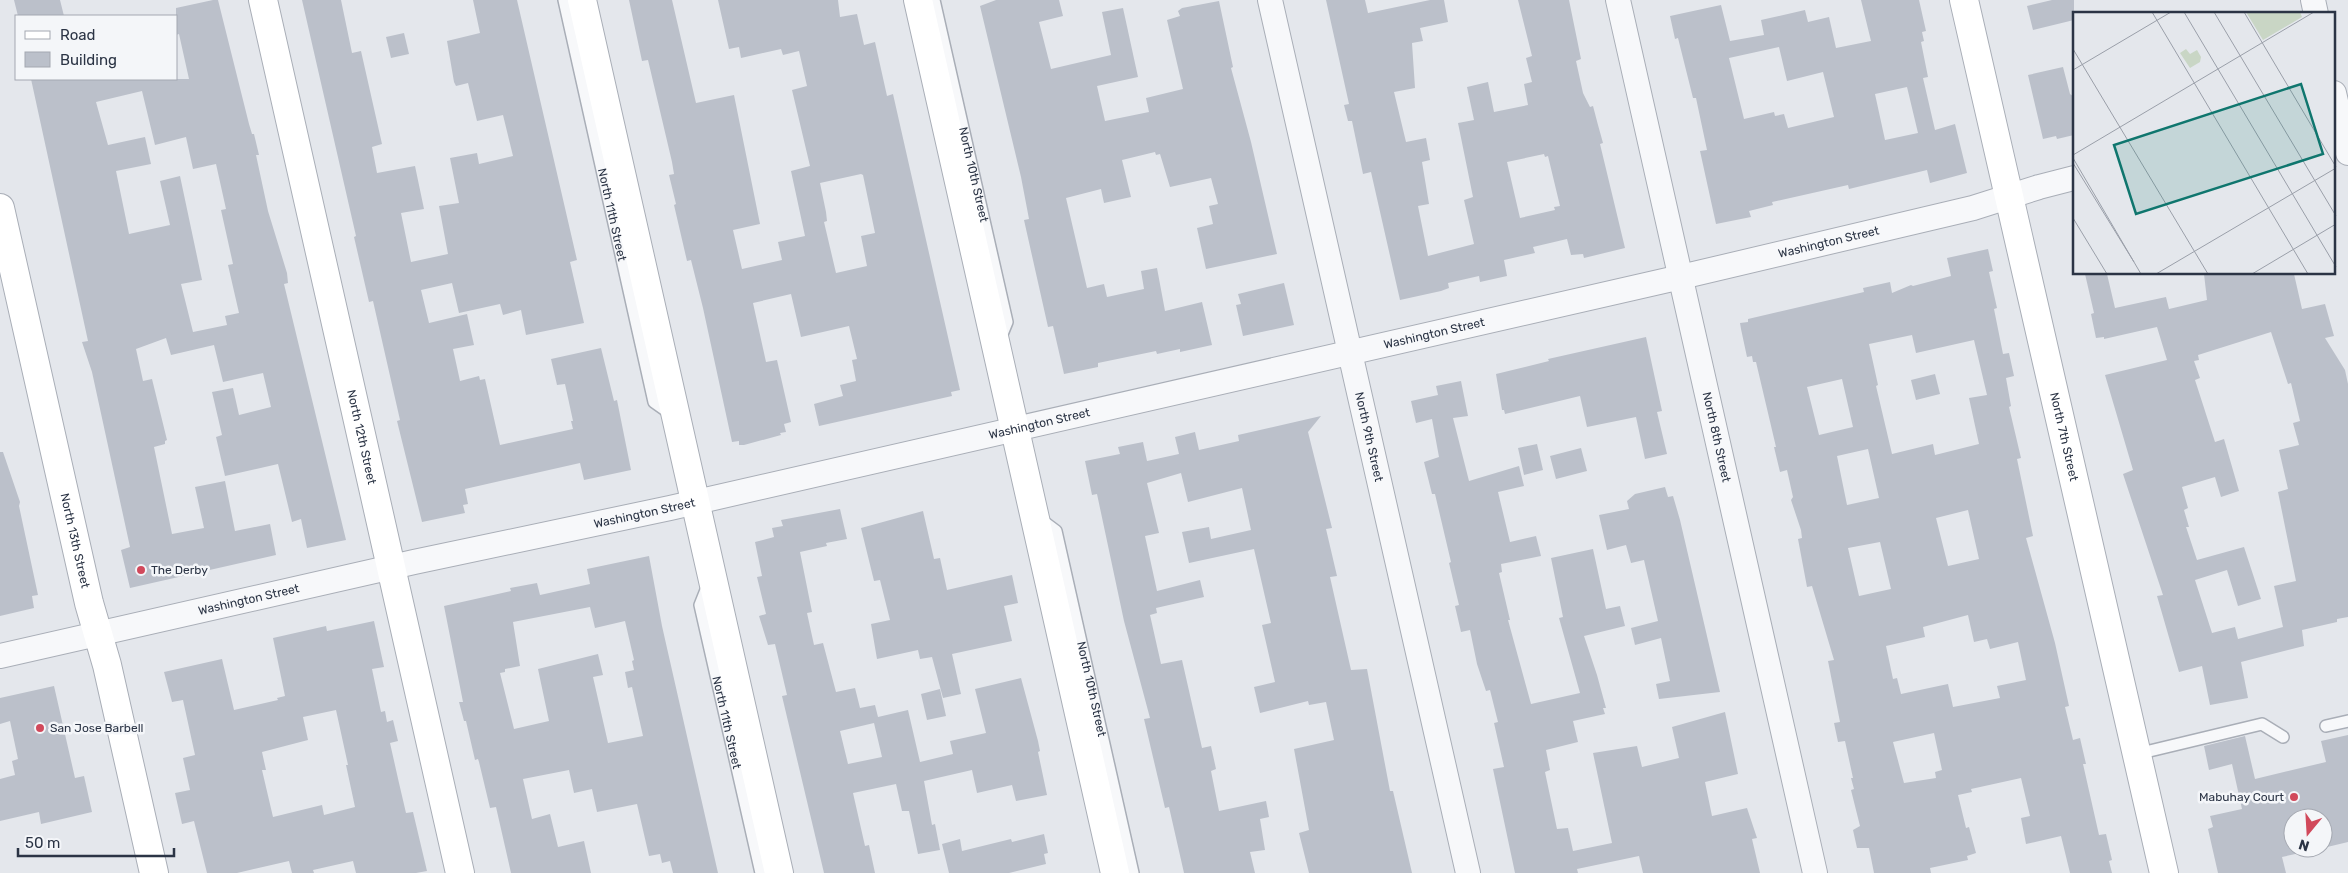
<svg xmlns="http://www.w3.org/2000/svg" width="2348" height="873" font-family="Rubik,sans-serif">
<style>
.building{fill:#bbc0ca;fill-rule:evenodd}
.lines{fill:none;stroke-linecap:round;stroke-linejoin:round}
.lane-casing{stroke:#a9aeb7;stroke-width:14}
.street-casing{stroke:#a9aeb7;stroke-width:26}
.secondary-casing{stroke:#a9aeb7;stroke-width:30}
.lane{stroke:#f7f8fa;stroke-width:11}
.street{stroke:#f7f8fa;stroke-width:24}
.secondary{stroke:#fff;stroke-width:28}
.poi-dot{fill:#d1495b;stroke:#f4f6f9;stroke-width:2}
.labels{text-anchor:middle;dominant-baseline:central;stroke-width:5;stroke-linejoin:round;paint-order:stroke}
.street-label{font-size:12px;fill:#2b3445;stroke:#f4f6f9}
.poi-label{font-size:12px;fill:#2b3445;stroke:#f4f6f9;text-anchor:start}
.inset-road{fill:none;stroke:#9a9fa9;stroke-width:1}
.view{fill:#0f766e;fill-opacity:0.15;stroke:#0f766e;stroke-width:2.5}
.inset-edge{fill:none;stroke:#2b3445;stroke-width:2.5}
</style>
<rect width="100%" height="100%" fill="#e4e7ec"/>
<path class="building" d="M14,0H60L64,16H18Z
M213,0H218L249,124L252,134H254L259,155H256L268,211L287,273L288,283L284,284L346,540L307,548L301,519L292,522L278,464L225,476L216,437L222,435L212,392L233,388L239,415L271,407L263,373L223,382L214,345L171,355L166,338L136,349L143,381L152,379L167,440L165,441V444L154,447L172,534L204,528L195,487L225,481L235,531L270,524L276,555L130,588L121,550L130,547L92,372L82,342L88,341L31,79H189L179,34L176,35V8ZM142,91L155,145L186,137L193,169L216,164L226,209L221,210L233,264L228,265L239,313L225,316L227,325L193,332L181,284L202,280L180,176L160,181L170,225L129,234L116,171L151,164L145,137L108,145L96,102Z
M302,0H341L352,53L361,51L382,144L372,147L377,173L415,166L424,209L401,213L411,262L448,254L439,206L459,203L450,158L477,153L479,164L513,156L503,115L477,121L468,83L456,86L454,82L447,41L480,33L473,0H517L577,260L570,262L584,323L526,335L521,310L503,315L500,304L459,313L452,283L421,290L429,323L467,314L474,345L453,349L460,381L479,376L480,380L485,379L500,445L573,429L571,421H573L565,384L557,385L551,359L601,348L614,401L617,400L631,470L584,480L580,463L465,489L468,504L463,505L465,513L422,522L397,421L400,420L373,301L369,302L354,237L356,236Z
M629,0H672L696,103L734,95L760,224L733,230L742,269L782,260L778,242L805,236L791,171L810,166L792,90L807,86L799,51L783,55L781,49L741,58L739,47L729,49L718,0H838L840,17L857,14L864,45L875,42L887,96L893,94L960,390L951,392L952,396L819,426L814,404L843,396L840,385L856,381L852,360L857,359L849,326L801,337L791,294L753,303L766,362L777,360L791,422L784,424L786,432L780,433L781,435L744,445H739V441L732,442L703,308L691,260L687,261L674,205L676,204L669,175L674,174L672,162L648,60L642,61ZM861,174L863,175L875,233L861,236L867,266L836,273L824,222L827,221L826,212L820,183Z
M996,0H1059L1063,16L1039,22L1051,69L1111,55L1102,12L1123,8L1138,77L1097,86L1105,121L1149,112L1146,98L1183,89L1167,20L1180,16L1178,11L1182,8L1219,1L1233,67L1231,68L1251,142L1277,254L1206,269L1197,228L1213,224L1209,206L1218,204L1211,178L1170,187L1160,154L1156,155L1155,152L1122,160L1131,197L1104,203L1101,189L1066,198L1087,288L1104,284L1107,297L1144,289L1141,271L1157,268L1165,311L1202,302L1212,345L1180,352V349L1157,354L1156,351L1098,363V367L1064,374L1053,326L1048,327L1024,220L1029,219L1021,177L980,6Z
M1326,0H1365L1368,13L1430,0H1444L1448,22L1420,28L1423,41L1412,43L1415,88L1394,92L1406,142L1426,138L1430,160L1422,162L1429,204L1418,206L1428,256L1474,244L1464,200L1473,197L1458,123L1474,120L1467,87L1488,82L1494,112L1528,105L1524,84L1532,82L1526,58L1532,56L1518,0H1569L1581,59L1576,61L1583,93L1590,107L1593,106L1598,125L1603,143L1600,144L1625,248L1584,258L1583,254L1571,255L1567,239L1533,247L1535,253L1504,260L1507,276L1480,282L1479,276L1448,283L1449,288L1441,291L1400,300L1371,172L1363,174L1352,121H1348L1344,105L1349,104ZM1544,154L1545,157L1548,156L1560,206L1554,207L1555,210L1520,218L1507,162Z
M1861,0H1919L1926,31L1922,32L1924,41L1921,42L1928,77L1923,78L1935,130L1955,124L1967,173L1930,183L1927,170L1849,189L1848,185L1772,202L1773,205L1749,211L1751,217L1716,224L1700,151L1707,150L1696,98H1693L1678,38L1675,39L1670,16L1721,5L1730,41L1764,35L1761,20L1805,10L1808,22L1829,17L1836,48L1871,41ZM1779,47L1787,81L1823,72L1834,117L1788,128L1784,114L1775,116L1774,112L1744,119L1729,58ZM1907,87L1918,133L1885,140L1875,94Z
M2052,0H2074V20L2033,30L2027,6Z
M404,33L409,54L391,58L386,37Z
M2063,67L2070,94L2074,97V135L2057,139L2056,136L2043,139L2028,75Z
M1988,249L1993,271L1989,272L1997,308L1994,309L2003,354L2009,353L2014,376L2006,378L2011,406L2009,407L2021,458L2017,459L2033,536L2026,538L2055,643L2069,706L2065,707L2073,740L2080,738L2086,764H2083L2099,835L2106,834L2112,860L2109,861L2112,873H2070L2061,836L2026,844L2021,818L2030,816L2021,778L1971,789L1972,792L1958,795L1966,828L1969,827L1976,853L1967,856L1968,860L1930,868L1931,873H1874L1869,848H1857L1853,830L1860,826L1851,790L1854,789L1851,778H1853L1845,741L1838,742L1834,723L1840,722L1828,661L1834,660L1812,586L1807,587L1798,539L1802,538L1801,530L1791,500L1793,497L1787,470L1780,472L1774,447H1776L1756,362H1753L1752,356L1747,357L1741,329L1740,323L1748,322V319L1864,292L1863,288L1890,282L1892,293L1911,285L1913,286L1951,276L1947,258ZM1912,335L1916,353L1974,340L1987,395L1969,398L1979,444L1935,455L1933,444L1892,454L1876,386L1878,385L1869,344ZM1842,379L1853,427L1819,435L1807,387ZM1868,449L1879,498L1847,505L1837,456ZM1968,510L1979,559L1948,566L1936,518ZM1880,542L1891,589L1859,596L1848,548ZM1968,615L1974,642L1987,639L1990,649L2018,642L2026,680L1997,686L2000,698L1953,707L1948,684L1901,694L1897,678L1893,679L1886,646L1925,637L1923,627ZM1934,733L1942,770L1935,772L1936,778L1904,783L1893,742Z
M2085,274H2107L2115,308L2166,297L2169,309L2207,300L2204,274H2294L2302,309L2325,304L2334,336L2325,338L2345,370L2348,384V617L2337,619V622L2302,630L2304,646L2241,662L2248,698L2210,705L2202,666L2179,672L2157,596L2163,595L2123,474L2133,470L2105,375L2167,360L2157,327L2104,339V337L2096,338L2091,314L2094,313ZM2271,332L2288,384L2291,383L2300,421L2293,423L2299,445L2279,450L2288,489L2278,492L2296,581L2274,586L2283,627L2238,639L2235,627L2212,633L2195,580L2227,570L2238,606L2261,599L2244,547L2197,560L2186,527H2189L2184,510L2188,508L2182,487L2215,477L2221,497L2239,491L2224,439L2215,442L2195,380L2200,378L2194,361L2199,360L2198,355Z
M1284,283L1294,325L1243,336L1236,305L1241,304L1238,294Z
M1646,337L1662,411L1657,412L1667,454L1645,459L1636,417L1587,427L1580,396L1505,414L1504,410H1502L1496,374L1549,361L1548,359Z
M1935,374L1940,394L1916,400L1911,380Z
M1461,381L1468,416L1453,418L1469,481L1519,466L1524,486L1498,492L1510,542L1536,536L1541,556L1501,564L1502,572L1499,573L1510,620H1508L1531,704L1580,693L1559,618L1563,617L1551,558L1593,549L1606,609L1620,606L1625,626L1584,636L1597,675L1606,708H1603L1605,714L1573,721L1578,742L1546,750L1550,770L1545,772L1557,829L1568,828L1573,851L1612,843L1593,753L1637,746L1642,767L1679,758L1672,727L1725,712L1738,774L1705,782L1712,816L1747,808L1757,838L1752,839L1760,873H1643L1639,856L1577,869L1578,873H1515L1493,769L1504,767L1494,723L1498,722L1490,690L1486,691L1477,664L1470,630L1461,632L1455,606L1459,605L1449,563L1451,562L1435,494H1432L1424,462L1439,457L1432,419L1416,423L1411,401L1438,395L1436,386Z
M1321,416L1308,432L1332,528L1326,529L1337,576L1330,577L1351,670L1367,669L1390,791H1393L1412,873H1309L1299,833L1309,830L1294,749L1334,740L1326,702L1309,705L1308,701L1260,713L1254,687L1275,682L1262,625L1271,623L1254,549L1189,563L1182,532L1209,527L1211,539L1251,530L1242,488L1188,502L1181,473L1147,483L1159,533L1145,536L1157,591L1200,580L1204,597L1156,608L1157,613L1150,615L1161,664L1182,660L1202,748L1211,746L1216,769L1211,771L1219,811L1266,801L1269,817L1260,819L1265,850L1250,852L1255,873H1184L1169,807L1165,808L1144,719L1150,718L1124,621L1097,494L1092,495L1085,461L1120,454L1118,447L1143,442L1147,461L1179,454L1175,437L1195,432L1199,450L1239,441L1238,435Z
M1537,444L1543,470L1524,475L1518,448Z
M1581,448L1587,471L1556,479L1550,456Z
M0,452H3L20,502L19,506L38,595L32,596L34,608L0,616Z
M1665,487L1668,497L1673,496L1680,520L1720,692L1659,699L1656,684L1670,681L1661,638L1635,645L1631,628L1658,621L1644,560L1631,563L1626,545L1607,550L1599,515L1629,509L1627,501L1635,494Z
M840,509L847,539L826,543L827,546L800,552L812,612L807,613L814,645L823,643L836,692L855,688L860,708L875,705L878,717L908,710L920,762L953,754L950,741L986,733L975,689L1021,678L1038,741L1040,751L1038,752L1047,795L1016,801L1012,785L977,793L972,770L924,781L932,825L935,824L940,850L918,854L909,811H902L896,784L853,793L865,846L869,845L875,873H824L782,696L787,695L775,644L768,645L759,616L766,614L757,577L762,576L755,542L774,537L772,528L783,526L781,520ZM874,723L882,757L848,764L840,731Z
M923,511L934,559L940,558L947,590L1012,575L1018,603L1004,606L1012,641L952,654L961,694L943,698L932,657L920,659L918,650L877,659L871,624L890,620L880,580L874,581L861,528Z
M649,556L662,626L718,873H673L670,861L662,863L660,854L649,856L637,804L597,812L592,789L574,793L569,770L523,779L532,819L550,814L558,847L584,841L591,873H511L496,807L490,808L479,762L478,759L475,760L466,721H464L459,702H463L444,606L511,591L510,588L537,583L540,595L590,584L587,569ZM590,607L595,628L625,621L634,660L632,661L634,670L625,672L628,688L632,687L643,736L608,743L593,677L603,675L598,654L538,669L549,721L514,729L500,673L505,672V669L520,666L513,622Z
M374,621L384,667L372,669L381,712L385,711L387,722L393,720L398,741L390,743L399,783L406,813L413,812L427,871L416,873H356L353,861L313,870L314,873H292L289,861L237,873H207L194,821L182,824L175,793L190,790L183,758L195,755L183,700L172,702L164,672L222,659L234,710L278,700L277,698L285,696L273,638L326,626L327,631ZM336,710L348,765H346L355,807L324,815L322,805L273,817L262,770H266L262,752L308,740L303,717Z
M54,686L75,778L84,776L92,812L41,824L39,812L0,821V779L15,775L12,761L18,759L10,721L0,724V698Z
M940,689L946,716L927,720L921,694Z
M2348,735V842L2323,848V818H2293V848H2323L2282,857L2286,873H2218L2208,829L2213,827L2210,816L2242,809L2232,764L2209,770L2204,746L2245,736L2255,779L2326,762L2321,741Z
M1044,834L1048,853L1044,854L1046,864L1009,873H949L942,844L960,839L962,851L1011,839L1012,842Z"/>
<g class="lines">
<defs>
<g id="lane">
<path id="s1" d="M564,0L654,402L671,414"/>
<path id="s2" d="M934,0L1007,322L1000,339"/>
<path id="s3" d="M1040,519L1056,531L1133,873"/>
<path id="s4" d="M708,585L700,605L761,873"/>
<path d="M2326,726L2348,721"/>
<path d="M2137,754L2262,724L2283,737"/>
</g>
<g id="street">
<path id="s5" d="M1270,0L1468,873"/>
<path id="s6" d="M1618,0L1815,873"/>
<path d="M2313,0L2316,14"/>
<path d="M2334,93L2348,153"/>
<path id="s7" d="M0,656L414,562L670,508L1681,277L1973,208L2039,187L2074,178"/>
</g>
<g id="secondary">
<path id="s8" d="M263,0L460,873"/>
<path d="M582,0L779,873"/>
<path d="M918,0L1115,873"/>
<path id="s9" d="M1964,0L2164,873"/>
<path id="s10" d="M0,208L89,603L107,665L154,873"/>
</g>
</defs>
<use href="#lane" class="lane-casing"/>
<use href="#street" class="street-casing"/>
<use href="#secondary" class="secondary-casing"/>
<use href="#lane" class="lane"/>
<use href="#street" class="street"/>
<use href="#secondary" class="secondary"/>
</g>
<g class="poi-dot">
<circle cx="141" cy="570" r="5"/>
<circle cx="40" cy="728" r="5"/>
<circle cx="2294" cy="797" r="5"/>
</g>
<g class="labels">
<g class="street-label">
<text stroke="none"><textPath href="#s2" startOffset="179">North 10th Street</textPath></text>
<text stroke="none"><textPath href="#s1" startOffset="220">North 11th Street</textPath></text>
<text stroke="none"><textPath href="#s7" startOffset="1875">Washington Street</textPath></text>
<text stroke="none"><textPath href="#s7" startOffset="1470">Washington Street</textPath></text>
<text stroke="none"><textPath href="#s7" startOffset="1065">Washington Street</textPath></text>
<text stroke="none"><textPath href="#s8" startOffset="448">North 12th Street</textPath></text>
<text stroke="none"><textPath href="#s6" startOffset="448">North 8th Street</textPath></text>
<text stroke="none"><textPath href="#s5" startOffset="448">North 9th Street</textPath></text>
<text stroke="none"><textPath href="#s9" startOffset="448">North 7th Street</textPath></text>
<text stroke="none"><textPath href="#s7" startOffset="660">Washington Street</textPath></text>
<text stroke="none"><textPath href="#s10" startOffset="341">North 13th Street</textPath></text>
<text stroke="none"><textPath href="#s7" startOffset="255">Washington Street</textPath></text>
<text stroke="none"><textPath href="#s3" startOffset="182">North 10th Street</textPath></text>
<text stroke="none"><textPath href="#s4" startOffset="142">North 11th Street</textPath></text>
</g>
<g class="poi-label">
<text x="151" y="570">The Derby</text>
<text x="50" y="728">San Jose Barbell</text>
<text x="2284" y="797" text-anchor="end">Mabuhay Court</text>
</g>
</g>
<g transform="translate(2073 12)">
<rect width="262" height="262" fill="#e4e7ec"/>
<path d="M173,0H227L229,5L190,28ZM113,37L117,42L124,38L128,45L127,50L117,56L107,41Z" fill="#c9d6c5"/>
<path class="inset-road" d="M79,0L235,262M111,0L263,255M141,0L263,204M171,0L263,155M0,37L135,262M0,58L98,0M0,143L241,0M0,146L68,262M0,151L61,250M0,206L34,262M83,262L263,156M179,262L263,212"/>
<path class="view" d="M228,72L250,142L63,202L41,133Z"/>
<rect width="262" height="262" class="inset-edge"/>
</g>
<rect x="15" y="15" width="162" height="65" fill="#f4f6f9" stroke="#a4a8b1"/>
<rect x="25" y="31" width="25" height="8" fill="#ffffff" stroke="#a4a8b1"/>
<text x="60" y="40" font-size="15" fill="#2b3445">Road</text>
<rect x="25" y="52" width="25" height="15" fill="#bbc0ca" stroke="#a4a8b1"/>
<text x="60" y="65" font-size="15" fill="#2b3445">Building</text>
<g transform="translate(2308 833) rotate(198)"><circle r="24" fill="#f4f6f9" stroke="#a4a8b1"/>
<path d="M0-4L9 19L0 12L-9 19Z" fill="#d1495b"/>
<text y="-8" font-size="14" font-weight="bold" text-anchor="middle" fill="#2b3445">N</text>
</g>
<path d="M18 848v8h156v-8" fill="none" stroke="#2b3445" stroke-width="2.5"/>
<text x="25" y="848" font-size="15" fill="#2b3445" stroke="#f4f6f9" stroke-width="4" paint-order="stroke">50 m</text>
</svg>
